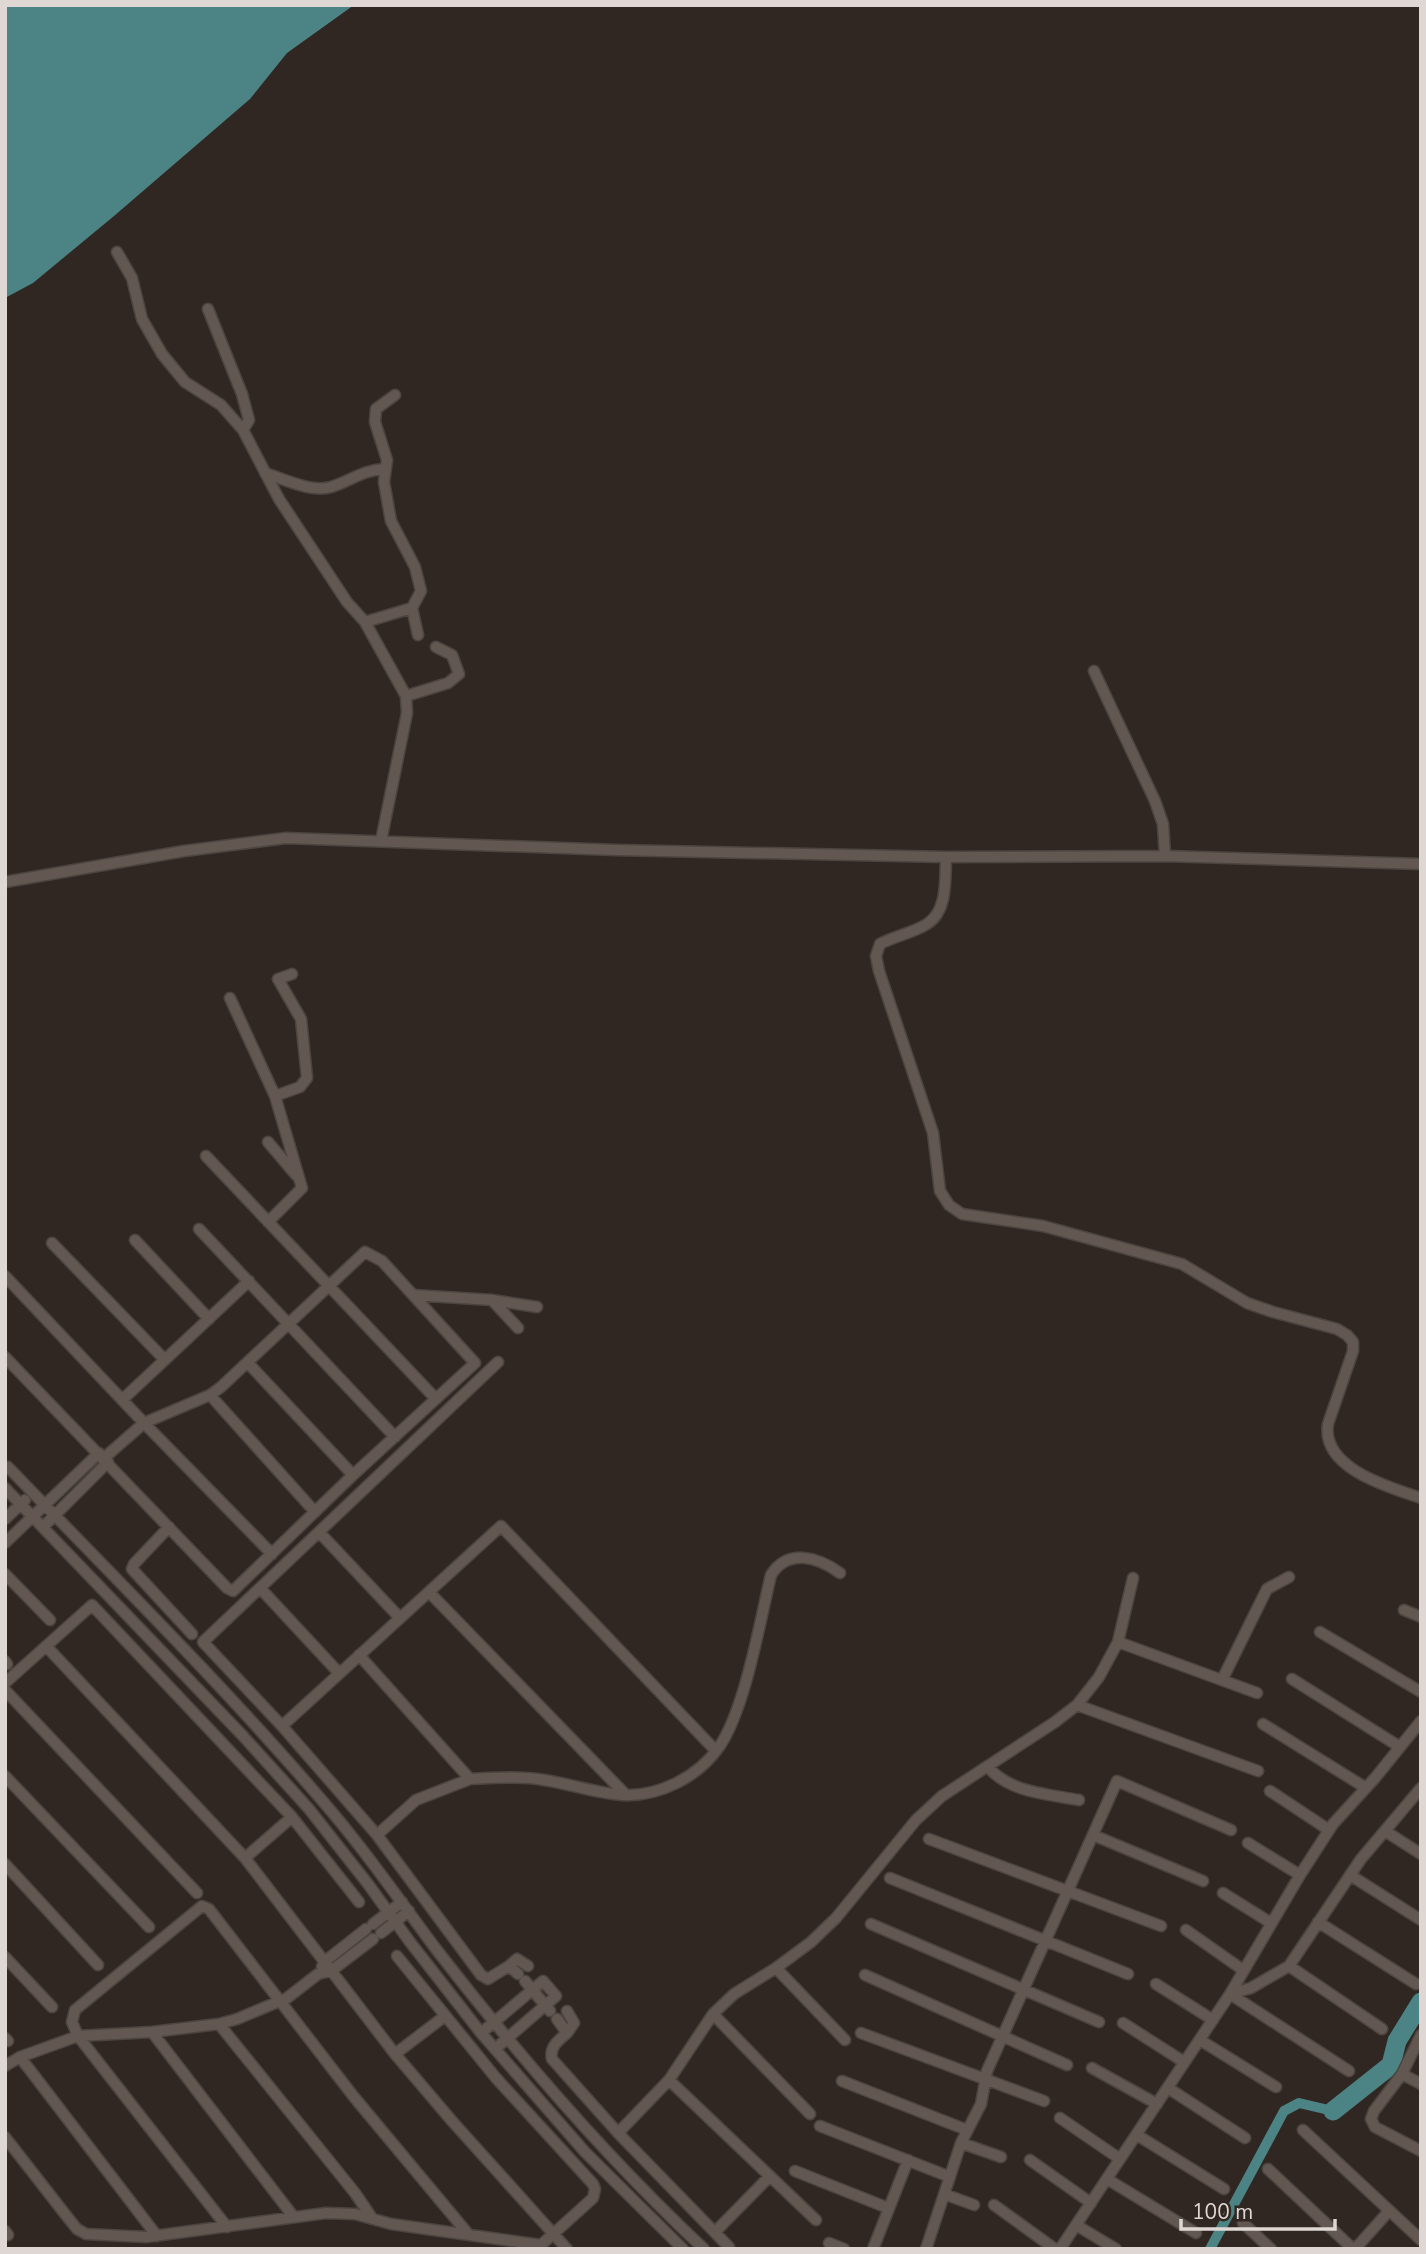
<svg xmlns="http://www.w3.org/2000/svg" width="1426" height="2254" font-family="'Nunito Sans',sans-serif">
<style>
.water{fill:#4c8385}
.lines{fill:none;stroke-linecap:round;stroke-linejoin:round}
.canal{stroke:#4c8385;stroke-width:10}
.river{stroke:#4c8385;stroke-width:19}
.minor-casing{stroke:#4c443f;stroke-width:13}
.minor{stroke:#625751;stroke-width:10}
</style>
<rect width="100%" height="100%" fill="#312722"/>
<path class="water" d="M5,5H354L287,53L250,99L114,216L33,283L5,298Z"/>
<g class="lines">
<path class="canal" d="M1210,2249L1284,2111L1299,2103L1333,2111"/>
<path class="river" d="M1333,2111L1391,2065L1397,2041L1421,2002"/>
<defs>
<path id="minor" d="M117,252L132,278L142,319L162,354L185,382L221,405L243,430L279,499L347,602L365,622L406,696L407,713L381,841
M208,309L242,394L249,420L243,430
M395,395L376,409L375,422L387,460L384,482L391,521L415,567L421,591L412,608
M265,473C284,479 312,493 331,487C351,481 362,470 384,469
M365,622L412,608L418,635
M1094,671L1155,801L1163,824L1165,856
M406,696L448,683L459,674L452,655L436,647
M946,857C945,879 948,911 927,924C913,933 895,936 880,944L876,956L879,971L933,1133L940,1191L949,1205L962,1214L1043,1226L1182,1264L1247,1303L1273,1312L1337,1329L1347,1335L1353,1342V1351L1328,1424C1321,1468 1388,1487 1421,1498
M5,882L184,851L286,838L616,850L946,857L1165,856L1421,864
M230,998L275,1096L302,1188L268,1222
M275,1096L300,1087L307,1078L301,1019L278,979L292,974
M268,1142L296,1175
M206,1156L436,1399
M199,1229L395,1437
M135,1240L209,1319
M52,1243L165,1360
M5,1276L144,1423L104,1458
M413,1295L492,1300L537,1307
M492,1300L518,1328
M5,1357L227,1588L233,1591L353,1475L248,1363
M498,1362L203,1642L282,1726L377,1835L481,1975L488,1979L509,1966
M210,1395L315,1512
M122,1400L249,1281
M5,1469L8,1467C113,1576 221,1683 320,1798C362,1846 398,1898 436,1949C518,2055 606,2157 704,2249
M5,1488L243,1736L309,1809L368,1884L410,1942L481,2033L585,2152L683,2249
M5,1519L25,1500
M43,1527L108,1462
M169,1527L134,1564L132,1569L192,1634
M319,1532L400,1618
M5,1543L99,1453
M272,1554L144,1423L210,1395L221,1387L365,1252L382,1261L475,1363L353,1475
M5,1574L50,1620
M260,1588L339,1673
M429,1592L626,1795
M1404,1610L1421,1617
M1320,1632L1421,1692
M1118,1642L1257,1693
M46,1646L245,1858L395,2054L452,2121L567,2249
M359,1655L470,1779L416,1800L377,1835
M5,1661L7,1664
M1292,1679L1400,1747
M1222,1680L1267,1589L1289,1577
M5,1683L92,1605L292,1817L359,1902
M5,1690L197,1893
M1077,1705L1258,1771
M1263,1724L1366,1788
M282,1726L501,1526L716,1751
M988,1767C1010,1793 1048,1794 1079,1800
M5,1776L149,1927
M470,1779C494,1778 520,1776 544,1780C571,1784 595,1793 622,1795C659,1797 698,1777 719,1747C745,1710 760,1621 771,1575C788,1548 818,1557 840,1573
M1270,1791L1329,1830
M1385,1831L1421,1854
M1093,1835L1203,1881
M929,1839L1161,1926
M1248,1843L1300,1875
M245,1858L292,1817
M5,1864L98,1965
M1350,1875L1421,1920
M890,1878L1128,1974
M1223,1893L1271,1923
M1318,1922L1416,1984
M373,1924L402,1902
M871,1924L1099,2022
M1186,1930L1243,1970
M381,1933L409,1911
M5,1957L52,2007
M1289,1966L1382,2029
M322,1967L324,1962L366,1929
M776,1968L845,2040
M518,1974L509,1966L517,1959L528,1966
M865,1975L1067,2065
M525,1981L550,2011
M1156,1984L1213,2020
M1230,1994L1251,1988L1289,1966L1361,1859L1421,1788
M1230,1994L1349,2071
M713,2014L810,2114
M557,2019L567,2033L574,2023L567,2011
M1123,2023L1184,2062
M219,2024L355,2193L372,2218
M152,2032L293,2216
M481,2033L543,1981L556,1996L495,2049
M567,2033C559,2040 549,2047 552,2059L618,2133L669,2080L713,2014L734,1994L776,1968L811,1942L836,1918L916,1820L942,1796L1055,1722L1077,1705L1099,1677L1118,1642L1133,1578
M861,2033L1044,2101
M1421,2035L1402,2074L1374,2111L1371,2119L1375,2127L1421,2151
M5,2038L8,2041
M1200,2040L1276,2087
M395,2054L445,2016
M20,2057L157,2236
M5,2066L20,2057L78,2036L152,2032L219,2024L237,2019L287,1998L318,1974L331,1971L373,1939
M1092,2068L1157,2104
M1402,2074L1421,2084
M669,2080L816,2220
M842,2081L967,2130
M1168,2088L1245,2138
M1060,2118L1120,2159
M820,2126L950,2177
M1303,2130L1421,2240
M618,2133L729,2247
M1137,2135L1224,2189
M5,2137L65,2214L77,2229L86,2234L146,2237L326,2213L355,2214L391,2224L541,2245L593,2198L595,2189L593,2184L496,2078L397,1956
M961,2143L1001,2157
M1030,2160L1091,2203
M1268,2169L1353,2249
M795,2171L888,2208
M1107,2179L1196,2233
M944,2194L974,2205
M994,2205L1055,2249
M1243,2223L1271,2249
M1076,2225L1116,2249
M227,2227L78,2036L72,2022L75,2010L202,1906L209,1909L354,2097L469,2235
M5,2231L8,2235
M715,2232L770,2176
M829,2243L844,2249
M873,2249L908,2160
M926,2249L961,2143L981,2104L987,2071L1117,1781L1231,1830
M1060,2249L1230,1994L1300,1875L1333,1824L1375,1778L1421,1721
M1355,2249L1389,2211"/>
</defs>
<use href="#minor" class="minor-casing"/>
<use href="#minor" class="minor"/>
</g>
<rect width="1426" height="2254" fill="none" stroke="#ded7d3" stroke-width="14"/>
<path d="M1181 2219v10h154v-10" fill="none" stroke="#ded7d3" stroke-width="3.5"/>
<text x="1192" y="2219" font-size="21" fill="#ded7d3" stroke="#312722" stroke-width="5" paint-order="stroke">100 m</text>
</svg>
